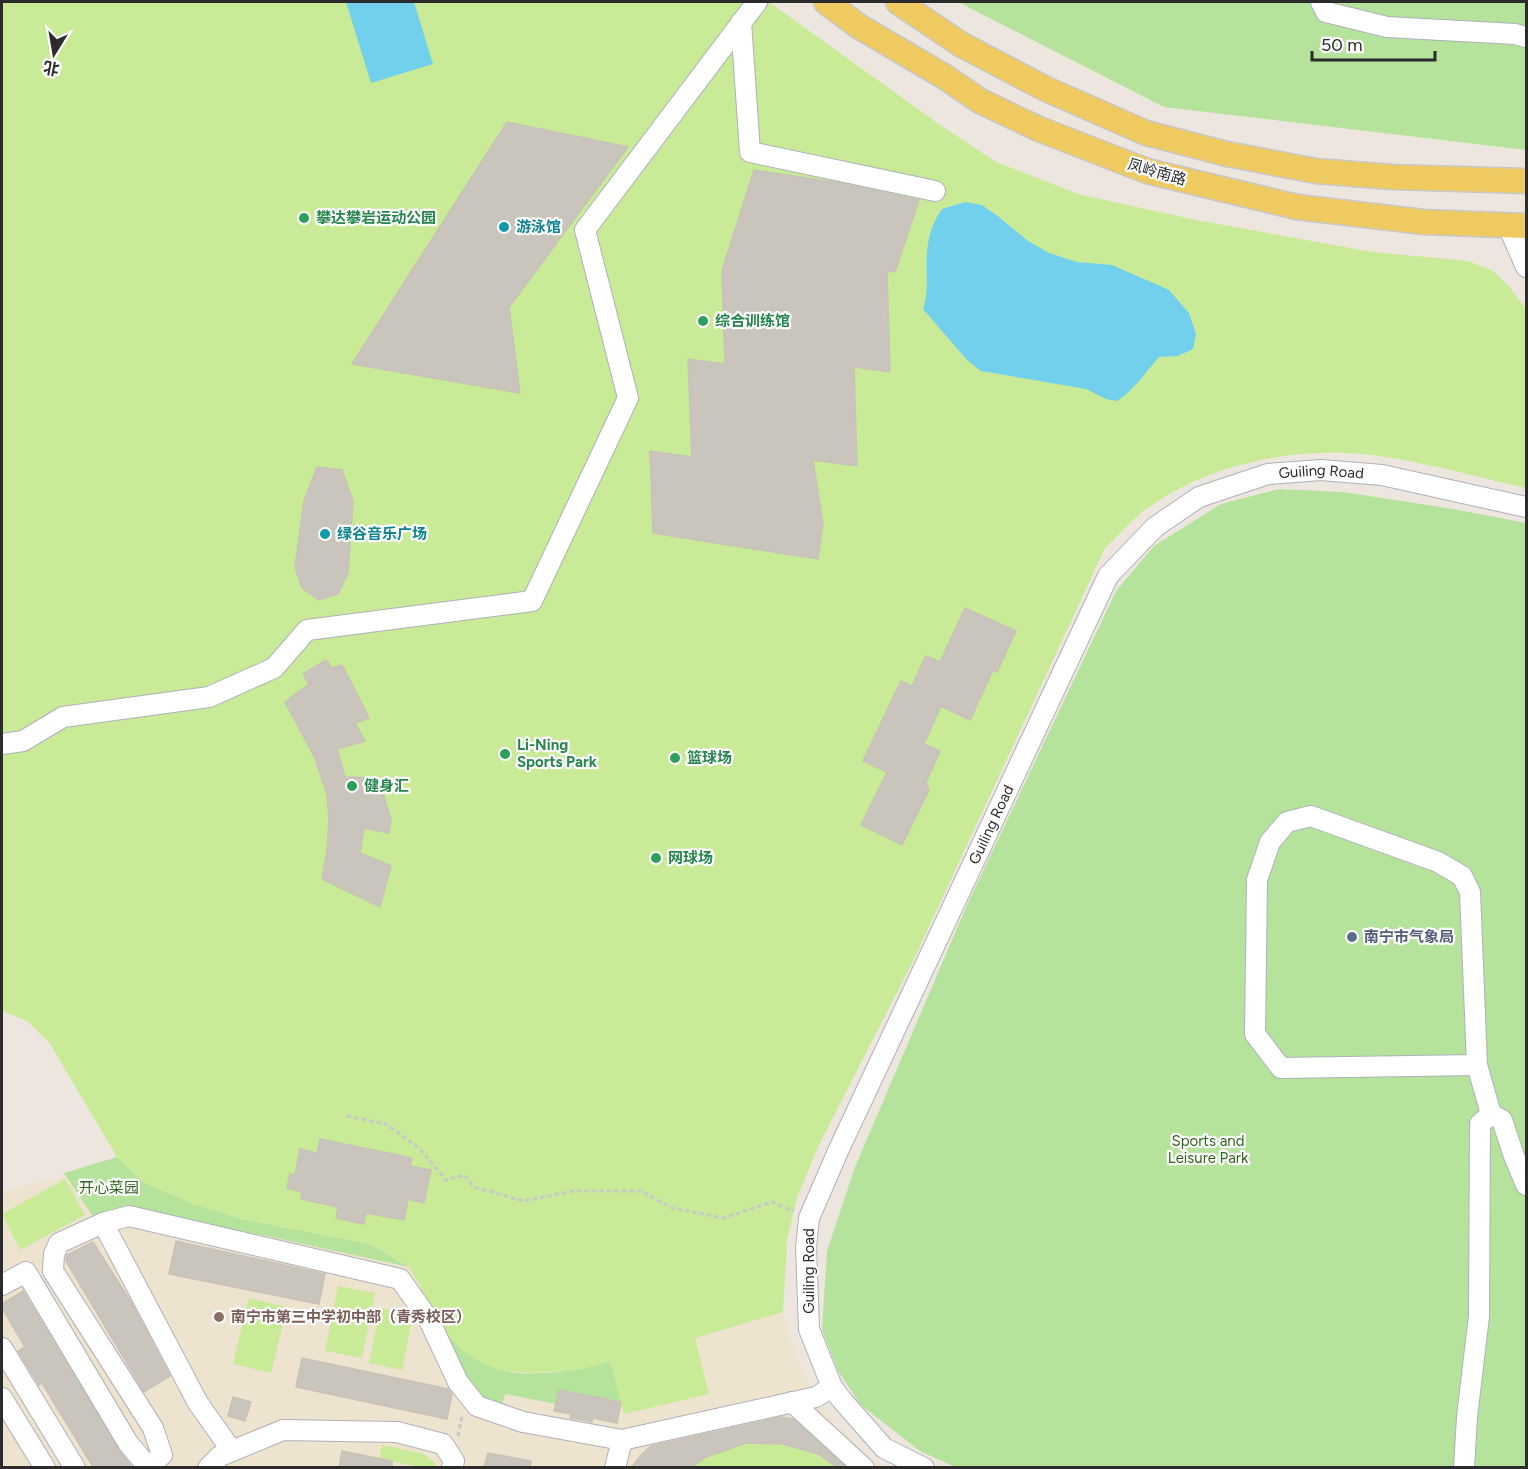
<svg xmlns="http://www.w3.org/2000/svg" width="1528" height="1469" font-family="Figtree,'Noto Sans SC',sans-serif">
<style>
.education{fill:#eee3ce}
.green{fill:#b5e39b}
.pitch{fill:#c9ea97}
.water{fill:#72d0ed}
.building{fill:#c9c4bc;stroke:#c8c2b7;stroke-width:1.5}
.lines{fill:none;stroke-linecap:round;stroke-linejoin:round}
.minor-casing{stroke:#aeb1bb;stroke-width:22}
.major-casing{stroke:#c8c8c8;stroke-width:27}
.path{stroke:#c8c8c8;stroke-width:3;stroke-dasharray:4.5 3;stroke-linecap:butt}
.minor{stroke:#fff;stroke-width:20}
.major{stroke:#efca61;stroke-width:24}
.leisure-dot{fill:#2e9e5b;stroke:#fff;stroke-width:2}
.culture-dot{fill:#0f9aa8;stroke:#fff;stroke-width:2}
.service-dot{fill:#5c6f8a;stroke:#fff;stroke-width:2}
.education-dot{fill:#8d6e63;stroke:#fff;stroke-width:2}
.labels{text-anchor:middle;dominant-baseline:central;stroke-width:4.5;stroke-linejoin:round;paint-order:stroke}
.street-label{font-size:15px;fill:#2b2b2b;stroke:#fff}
.leisure-label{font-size:15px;font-weight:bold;fill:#27864d;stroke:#fff;text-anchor:start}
.culture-label{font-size:15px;font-weight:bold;fill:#0d838f;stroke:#fff;text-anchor:start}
.service-label{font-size:15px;font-weight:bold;fill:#4e5e75;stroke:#fff;text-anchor:start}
.park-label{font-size:15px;fill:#2d681b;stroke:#fff}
.education-label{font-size:15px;font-weight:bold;fill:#785e54;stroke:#fff;text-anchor:start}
</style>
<rect width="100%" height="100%" fill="#ede6de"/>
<path class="education" d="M117,1157L145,1183L194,1204L409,1267L448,1335L462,1350L505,1371L533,1373L579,1370L783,1312L799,1366L825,1411L868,1457L885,1467H2V1192L63,1177L62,1174Z"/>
<path class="green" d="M958,2H1526V150L1164,107Z
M1279,489L1343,492L1453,509L1526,523V1467H955L920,1451L861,1405L838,1371L822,1330L827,1251L855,1167L967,905L1116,591L1154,546L1221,504Z
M117,1157L145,1183L194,1204L242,1219L370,1244L409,1267L262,1235L202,1225L95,1220L64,1173Z
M448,1335C461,1349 487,1367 506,1371C536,1378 581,1369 611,1361L621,1402L559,1390L556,1404L505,1394L502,1406L485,1401L470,1388L445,1338Z"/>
<path class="pitch" d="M2,2H769L940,125L996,162L1078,194L1196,220L1373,252L1468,261L1493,271L1508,285L1526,309V488C1482,478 1438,466 1393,458C1309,443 1209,460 1141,513C1128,524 1117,537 1105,548L913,961L818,1147L797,1198L787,1240L783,1312L695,1338L709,1394L624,1414L610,1361L579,1370L533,1373L505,1371L481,1363L462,1350L448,1335L409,1267L370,1244L242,1219L194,1204L145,1183L117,1157L49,1042L27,1021L2,1011Z
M65,1179L85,1215L20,1250L2,1214Z
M338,1286L375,1293L362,1358L325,1351Z
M249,1298L287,1307L271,1373L233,1364Z
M380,1308L413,1315L402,1370L369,1363Z
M746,1443C784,1444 805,1445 837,1467L692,1468L706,1457Z
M382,1445L424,1454L436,1464L435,1467H421L379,1459Z"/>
<path class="water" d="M346,2H414L433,64L371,83Z
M965,202L982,205L999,217L1028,241L1049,253L1077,262L1112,265L1169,290L1189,313L1196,334L1193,349L1178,356L1159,357C1144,374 1135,389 1117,401L1106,399L1086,389L981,371L967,360L923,309C930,287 925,274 927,253C928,236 933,222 942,209Z"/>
<path class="building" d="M507,122L628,147L509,307L520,393L352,364Z
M754,170L834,182L919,200L895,272L887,271L890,372L854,367L857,466L813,460L823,524L818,559L653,533L650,451L692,457L688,359L725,364L722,271Z
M317,467L342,470L353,501L348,573L338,594L319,600L302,588L295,567L304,501Z
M965,608L1016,631L997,672L993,670L970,720L941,706L924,744L940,751L926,782L929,790L902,845L861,825L887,772L863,761L901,681L912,686L926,656L940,662Z
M326,660L332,668L342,665L369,718L355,723L365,741L337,749L345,777L378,778L391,819L389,833L364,828L360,853L391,866L380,907L322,879L327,851L329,819L327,795L315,758L285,702L309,684L303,674Z
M320,1139L412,1158L410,1166L431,1170L424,1203L408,1199L404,1220L366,1213L364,1224L336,1218L338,1207L301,1199L302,1192L287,1188L290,1174L295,1175L300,1149L317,1153Z
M176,1241L325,1274L319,1304L169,1274Z
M93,1242L131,1302L170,1376L144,1392L66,1261L67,1255Z
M23,1291L118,1449L132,1467H93L42,1383L39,1385L18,1351L25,1347L2,1308V1304Z
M302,1358L448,1389L452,1394L447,1419L296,1387Z
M559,1390L621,1402L617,1423L593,1418L592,1422L570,1418L571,1414L554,1411Z
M233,1397L251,1402L245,1421L228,1416Z
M781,1417L793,1419L846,1467H837L818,1454L783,1444L746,1443L706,1457L692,1467H632L642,1454L651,1446Z
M342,1451L392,1461V1467H339Z
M488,1453L531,1461L530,1467H484Z"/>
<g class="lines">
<defs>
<g id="minor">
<path d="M1321,2L1326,12L1387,27L1515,34L1526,37"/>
<path d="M741,22L750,152L935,191"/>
<path d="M1508,226L1526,267"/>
<path d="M2,744L23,741L63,717L209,697L274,668L307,630L532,601L628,398L585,230L757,2"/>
<path d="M1477,1065L1470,892L1462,876L1438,862L1311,816L1287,822L1270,842L1257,880L1255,1034L1281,1068L1477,1065L1491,1114"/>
<path d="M103,1223L198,1403L232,1451"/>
<path d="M2,1285L26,1272L128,1443L144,1462L150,1466L162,1455L153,1428L53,1271L54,1254L59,1243L103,1223L129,1216L400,1279L429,1320L458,1382L477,1406L523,1422L622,1440L816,1397L832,1387"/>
<path d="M2,1348L75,1468"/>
<path d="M2,1398L45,1468"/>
<path d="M792,1402L864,1468"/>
<path d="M208,1468L220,1456L283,1430L397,1432L443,1444L454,1461L452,1468"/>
<path d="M615,1468L622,1440"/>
<path id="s1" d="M924,1468L884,1448L841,1399L832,1387L809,1329L806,1248L809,1218L839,1149L1108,576L1155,527L1199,497L1268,474L1321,470L1382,475L1526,507"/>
<path d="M1464,1468L1467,1417L1479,1316L1480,1124L1491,1114L1502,1120L1514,1156L1526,1185"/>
</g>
<path id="major" d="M826,2L860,27L945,77L980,101L1039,129L1147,171L1297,207L1424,222L1526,226
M898,2L962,45L1046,89L1146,133L1227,154L1316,171L1392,177L1526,181"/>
</defs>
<use href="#minor" class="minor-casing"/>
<use href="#major" class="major-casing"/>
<path class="path" d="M347,1116L386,1124L419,1148L446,1180L464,1175L474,1187L523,1201L574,1191H641L672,1208L724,1218L772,1202L794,1211
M458,1436L462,1416"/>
<use href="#minor" class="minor"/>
<use href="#major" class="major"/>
</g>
<g class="leisure-dot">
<circle cx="304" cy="218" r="6"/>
<circle cx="703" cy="321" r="6"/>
<circle cx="505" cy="754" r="6"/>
<circle cx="675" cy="758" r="6"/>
<circle cx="352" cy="786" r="6"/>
<circle cx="656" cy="858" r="6"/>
</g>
<g class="culture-dot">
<circle cx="504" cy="227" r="6"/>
<circle cx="325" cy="534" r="6"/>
</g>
<circle class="service-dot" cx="1352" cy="937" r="6"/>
<circle class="education-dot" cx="219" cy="1317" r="6"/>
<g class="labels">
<g class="street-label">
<text transform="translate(1157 172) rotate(16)">凤岭南路</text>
<text stroke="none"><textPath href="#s1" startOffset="1254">Guiling Road</textPath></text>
<text stroke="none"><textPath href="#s1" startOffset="732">Guiling Road</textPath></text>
<text transform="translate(809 1271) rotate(-90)">Guiling Road</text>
</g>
<g class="leisure-label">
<text x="316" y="218">攀达攀岩运动公园</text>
<text x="715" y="321">综合训练馆</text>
<text x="517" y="745">Li-Ning<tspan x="517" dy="17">Sports Park</tspan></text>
<text x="687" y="758">篮球场</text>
<text x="364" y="786">健身汇</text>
<text x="668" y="858">网球场</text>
</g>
<g class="culture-label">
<text x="516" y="227">游泳馆</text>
<text x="337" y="534">绿谷音乐广场</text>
</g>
<g class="service-label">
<text x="1364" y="937">南宁市气象局</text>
</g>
<g class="park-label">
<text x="1208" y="1141">Sports and<tspan x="1208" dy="17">Leisure Park</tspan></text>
<text x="109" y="1188">开心菜园</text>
</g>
<g class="education-label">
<text x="231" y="1317">南宁市第三中学初中部（青秀校区）</text>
</g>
</g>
<rect width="1528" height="1469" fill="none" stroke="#2b2b2b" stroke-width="6"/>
<g transform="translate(54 54) rotate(191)" stroke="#ffffff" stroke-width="4.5" paint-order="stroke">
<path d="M0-4.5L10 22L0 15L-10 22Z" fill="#2b2b2b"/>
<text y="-9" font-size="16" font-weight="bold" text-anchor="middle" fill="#2b2b2b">北</text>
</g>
<path d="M1312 51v9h123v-9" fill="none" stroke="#2b2b2b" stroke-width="3"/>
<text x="1321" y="51" font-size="18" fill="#2b2b2b" stroke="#ffffff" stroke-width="4.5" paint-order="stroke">50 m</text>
</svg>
